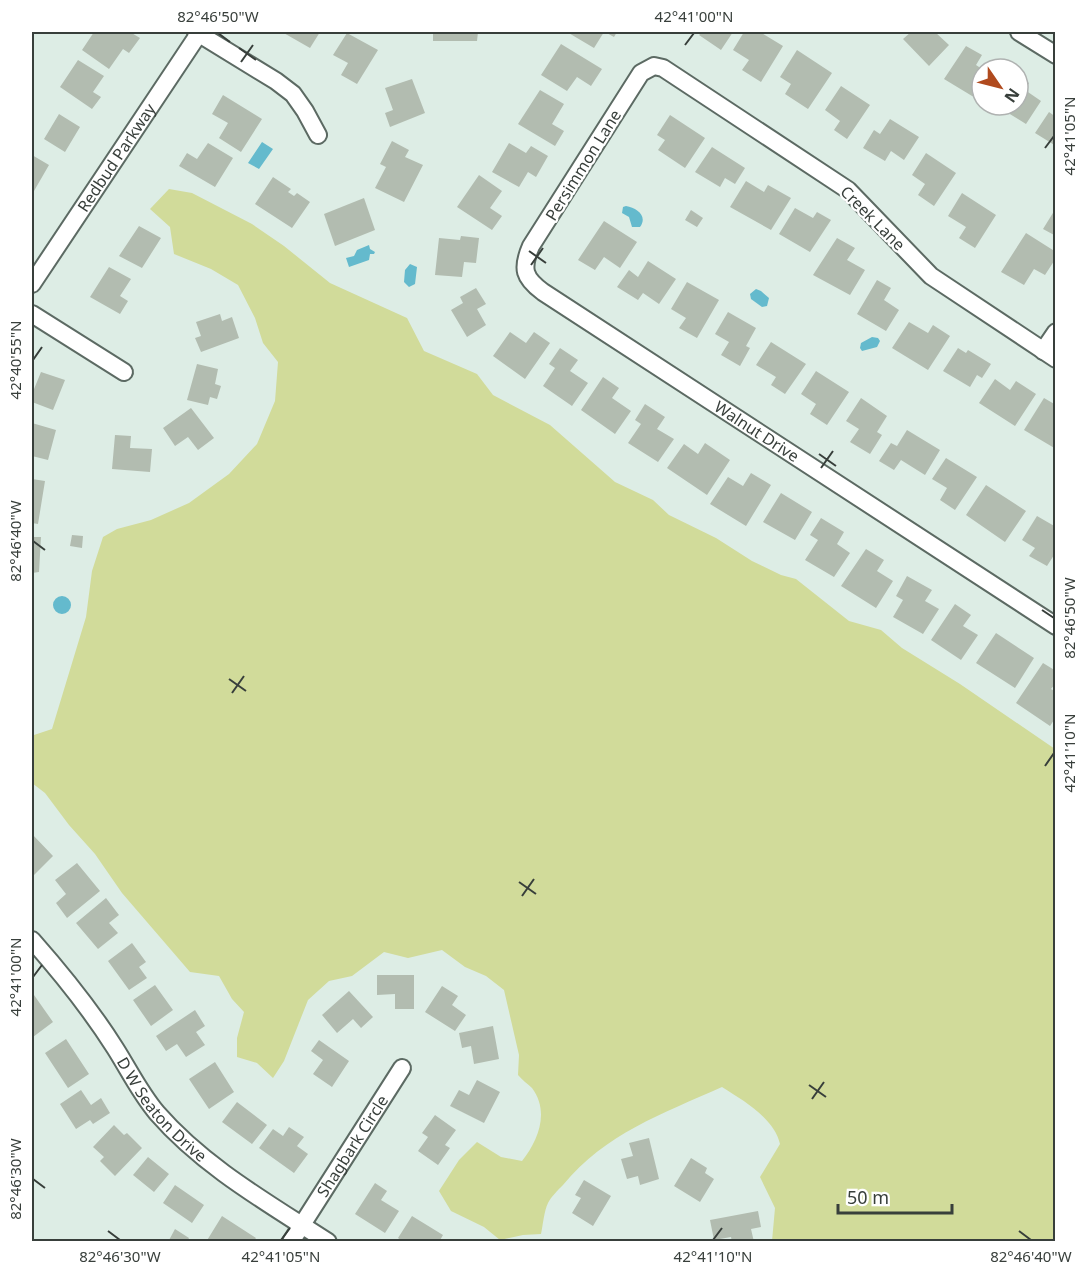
<svg xmlns="http://www.w3.org/2000/svg" width="1087" height="1273" font-family="'Noto Sans',sans-serif">
<style>
.green{fill:#d1db9a}
.water{fill:#64bacd}
.building{fill:#b2bcb0}
.lines{fill:none;stroke-linecap:round;stroke-linejoin:round}
.minor-casing{stroke:#5c6a63;stroke-width:20}
.minor{stroke:#fff;stroke-width:16}
.ticks{fill:none;stroke:#383f3b;stroke-width:2}
.labels{text-anchor:middle;dominant-baseline:central;stroke-width:4.5;stroke-linejoin:round;paint-order:stroke}
.street-label{font-size:16px;fill:#383f3b;stroke:#fff}
.neatline{fill:none;stroke:#383f3b;stroke-width:2}
.ticks-label{font-size:15px;text-anchor:middle;fill:#383f3b}
</style>
<rect width="100%" height="100%" fill="#ddede5"/>
<path class="green" d="M169,189L192,193L252,224L284,246L330,283L407,318L424,351L477,374L493,395L550,425L615,482L653,500L669,515L716,538L752,561L781,575L796,579L849,621L881,630L902,648L960,684L1055,749V1241H772L775,1208L760,1177L780,1144C774,1118 744,1101 722,1087C662,1114 606,1133 563,1185C558,1190 551,1197 548,1203C544,1211 543,1225 541,1234L523,1235L500,1240L484,1227L451,1211L439,1191L459,1160L477,1142L501,1157L522,1161C538,1141 550,1112 532,1088C528,1084 522,1080 518,1075L519,1055L504,990L486,976L465,967L442,950L408,958L384,952L352,976L329,981L308,1000L284,1061L273,1078L257,1063L237,1057V1038L244,1012L232,999L219,976L190,972L122,893L95,854L69,825L45,793L32,783V734L34,735L52,729L86,617L92,571L103,537L117,529L151,520L189,503L229,474L257,444L275,401L278,362L263,343L255,318L238,285L211,269L174,254L170,227L150,209Z"/>
<path class="water" d="M262,142L273,149L259,169L248,163Z
M626,206C637,208 648,216 640,227H632L629,217L622,213L623,207Z
M369,245L370,249L375,252L374,254H370L369,260L349,267L346,258L354,256L357,250Z
M410,264L417,267L415,284L409,287L404,282L405,270Z
M756,289L761,291L769,298L767,306L762,307L751,299L750,294Z
M872,337L878,338L880,341L877,347L862,351L860,348L861,343Z
M53 605a9 9 0 1 1 18 0a9 9 0 1 1-18 0Z"/>
<path class="building" d="M94,32H130L140,38L129,53L123,49L109,69L82,50Z
M282,32H320L310,48Z
M433,32H478L477,41H433Z
M567,32H604L594,48Z
M605,32H617L614,37Z
M702,32H733L721,50L699,35Z
M744,32H760L783,46L761,82L742,70L749,60L733,50Z
M911,32H935L949,45L929,66L903,39Z
M347,33L378,50L357,84L341,75L348,63L333,55Z
M561,44L602,69L591,86L577,77L567,91L541,75Z
M966,46L982,55L976,65L982,69V91L977,99L944,79Z
M797,50L832,73L808,109L785,94L791,84L780,77Z
M78,60L104,76L93,92L101,97L92,109L60,87Z
M1018,76L1029,83L1025,90L1041,101L1026,124L995,105H1018Z
M412,79L425,113L390,127L385,113L393,110L385,88Z
M841,86L870,105L847,139L834,130L840,121L825,110Z
M540,90L564,104L552,124L564,131L555,146L518,124Z
M223,95L262,119L241,152L219,138L228,123L212,114Z
M1049,112L1056,117V146L1035,133Z
M59,114L80,127L65,152L44,139Z
M670,115L705,138L685,168L658,150L665,140L657,135Z
M890,119L919,137L904,160L891,151L885,161L863,148L874,130L880,134Z
M392,141L409,150L405,157L423,165L404,202L375,188L386,167L380,164Z
M208,143L233,158L215,187L179,166L187,153L197,159Z
M509,143L526,153L531,146L548,156L536,177L528,172L519,187L492,172Z
M712,147L745,168L735,184L725,178L720,187L695,172Z
M926,153L956,173L934,206L918,195L925,184L912,175Z
M32,155L49,165L34,191L32,190Z
M479,175L502,191L490,208L502,216L492,230L457,207Z
M273,177L291,189L288,192L294,196L297,193L310,202L292,228L255,204Z
M746,181L764,192L768,185L791,198L771,230L730,207Z
M962,193L996,215L975,248L959,238L966,227L948,216Z
M364,198L375,230L335,246L324,214Z
M795,208L813,218L817,212L831,220L810,252L779,234Z
M1056,208V236L1043,229Z
M691,210L703,218L697,227L685,220Z
M604,221L637,242L620,268L604,257L595,270L578,260Z
M139,226L161,238L142,268L119,256Z
M1026,233L1056,252V258L1045,275L1034,269L1024,285L1001,272Z
M461,236L479,238L476,263L464,262L462,277L435,275L439,238L460,240Z
M837,238L855,248L847,260L865,270L850,295L813,275Z
M648,261L676,279L659,304L643,293L638,300L617,287L629,270L638,277Z
M109,267L131,279L120,296L128,301L120,314L90,297Z
M877,280L891,288L884,300L899,310L886,331L857,314Z
M687,282L719,300L697,338L679,328L686,318L671,309Z
M476,288L486,304L477,309L486,325L467,337L451,310L463,303L460,297Z
M728,312L756,328L746,346L750,348L740,366L721,355L729,342L715,334Z
M220,314L222,321L232,317L239,338L201,352L195,338L201,336L196,322Z
M909,322L928,333L933,325L950,336L928,370L892,348Z
M510,332L526,343L534,332L550,343L525,379L493,356Z
M771,342L806,364L785,394L771,385L776,377L756,365Z
M560,348L578,360L570,371L588,383L572,406L543,386L555,368L549,364Z
M958,348L966,353L968,350L991,364L982,378L977,375L970,387L943,371Z
M197,364L218,369L215,384L221,386L217,399L210,397L208,405L187,400Z
M816,371L849,392L827,425L810,414L816,404L801,394Z
M41,372L65,380L53,410L32,402V394Z
M603,377L619,388L612,398L631,411L615,434L581,410Z
M995,379L1010,390L1016,381L1036,394L1015,426L979,403Z
M861,398L887,416L877,432L882,435L870,454L850,442L859,429L846,421Z
M1044,398L1056,405V449L1024,430Z
M645,404L665,417L657,429L674,439L658,462L628,443L641,424L635,420Z
M191,408L214,438L198,450L188,437L175,446L163,428Z
M32,423L56,430L48,460L32,456Z
M907,430L940,450L925,475L901,460L894,470L879,461L891,443L897,446Z
M115,435L131,436L130,448L152,449L150,472L112,469Z
M705,443L730,460L707,495L667,468L684,444L698,454Z
M946,458L977,477L955,510L940,500L947,488L932,479Z
M751,473L771,485L746,526L710,504L728,477L743,486Z
M32,479L45,481L38,524L32,523Z
M986,485L1026,511L1005,542L966,515Z
M781,493L812,512L795,540L763,522Z
M1037,516L1056,527V552L1047,566L1029,556L1035,548L1022,540Z
M821,518L844,532L837,544L850,553L834,577L805,560L818,540L810,535Z
M72,535L83,536L82,548L70,546Z
M32,537H41L39,572L32,573Z
M866,549L884,560L877,571L893,581L876,608L841,586Z
M907,576L932,590L925,601L939,609L923,634L893,617L903,600L896,596Z
M955,604L971,615L963,626L978,635L961,660L931,640Z
M996,633L1034,658L1015,688L976,663Z
M1043,663L1056,671V683L1051,689L1056,692V717L1050,726L1016,703Z
M32,834L53,856L34,875L32,872Z
M77,863L100,891L67,918L56,903L66,894L55,880Z
M106,898L119,915L109,923L118,933L98,949L76,923Z
M132,943L146,962L139,967L147,978L129,990L108,961Z
M377,975H414V1009H395V994L377,995Z
M155,985L173,1010L151,1026L133,1000Z
M442,986L458,996L452,1005L466,1015L455,1031L425,1012Z
M349,991L373,1017L361,1028L353,1019L337,1033L322,1015Z
M34,995L53,1022L33,1037L32,996Z
M195,1010L205,1026L196,1032L205,1045L186,1057L177,1044L166,1051L156,1036Z
M493,1026L499,1059L474,1064L471,1046L462,1048L459,1033Z
M66,1039L89,1074L68,1088L45,1053Z
M319,1040L349,1061L332,1087L313,1074L323,1060L311,1051Z
M215,1062L234,1092L209,1109L189,1079Z
M477,1080L500,1092L484,1123L450,1106L459,1090L469,1095Z
M81,1090L91,1105L101,1098L110,1113L93,1124L90,1120L76,1129L60,1104Z
M237,1102L267,1125L252,1144L222,1122Z
M435,1115L456,1130L445,1145L450,1148L438,1165L418,1151L428,1137L422,1133Z
M114,1125L124,1135L127,1133L142,1148L115,1176L100,1161L104,1157L93,1147Z
M289,1127L304,1137L297,1146L308,1154L294,1173L259,1148L273,1129L283,1136Z
M649,1138L659,1179L640,1185L638,1176L627,1179L621,1159L633,1156L629,1143Z
M148,1157L169,1174L154,1192L133,1175Z
M691,1158L707,1168L705,1173L714,1179L700,1202L674,1186Z
M584,1180L611,1196L593,1226L572,1213L581,1198L575,1195Z
M375,1183L387,1191L381,1200L399,1211L385,1233L355,1214Z
M175,1185L204,1205L192,1223L163,1203Z
M758,1211L761,1227L751,1229L754,1242H732L731,1237L714,1240L710,1220Z
M222,1216L256,1238L253,1242H206Z
M412,1216L443,1235L439,1242H403L398,1238Z
M175,1229L189,1238L187,1242H168Z"/>
<g class="lines">
<defs>
<g id="minor">
<path d="M196,32L276,81L293,94L305,111L318,135"/>
<path d="M1019,32L1056,55"/>
<path id="s1" d="M32,284L200,32"/>
<path d="M32,314L124,372"/>
<path d="M1043,351L1056,332"/>
<path id="s2" d="M1056,359L931,276L848,190L663,68L654,66L641,73L531,246C521,269 524,278 543,292L1056,626"/>
<path id="s3" d="M32,940C62,974 91,1010 115,1048C129,1070 140,1093 157,1113C204,1167 268,1203 328,1242"/>
<path id="s4" d="M291,1242L402,1068"/>
</g>
</defs>
<use href="#minor" class="minor-casing"/>
<use href="#minor" class="minor"/>
</g>
<path class="ticks" d="M218,33L230,42M685,45L694,33M239,48L256,60M241,62L253,45M1045,148L1054,136M529,251L546,263M531,265L543,248M33,360L42,347M819,454L836,466M821,468L833,451M33,541L45,550M1042,610L1054,618M229,679L246,691M232,693L244,676M1045,766L1054,753M519,882L536,894M522,896L534,879M33,977L42,965M809,1085L826,1097M812,1099L824,1082M33,1179L45,1188M108,1231L120,1240M1019,1231L1031,1240M281,1240L290,1228M713,1240L722,1228"/>
<g class="labels">
<g class="street-label">
<text stroke="none"><textPath href="#s1" startOffset="152">Redbud Parkway</textPath></text>
<text transform="translate(583 165) rotate(-58)">Persimmon Lane</text>
<text transform="translate(873 218) rotate(45)">Creek Lane</text>
<text stroke="none"><textPath href="#s2" startOffset="1029">Walnut Drive</textPath></text>
<text stroke="none"><textPath href="#s3" startOffset="214">D W Seaton Drive</textPath></text>
<text stroke="none"><textPath href="#s4" startOffset="114">Shagbark Circle</textPath></text>
</g>
</g>
<rect width="1087" height="1273" fill="none" stroke="#ffffff" stroke-width="66"/>
<g transform="translate(1000 87) rotate(125)"><circle r="28" fill="#ffffff" stroke="#afb2b1" stroke-width="1.5"/>
<path d="M0-4.5L10 22L0 15L-10 22Z" fill="#b04a1e"/>
<text y="-9" font-size="16" font-weight="bold" text-anchor="middle" fill="#383f3b">N</text>
</g>
<path d="M838 1204v9h114v-9" fill="none" stroke="#383f3b" stroke-width="3"/>
<text x="847" y="1204" font-size="18" fill="#383f3b" stroke="#ffffff" stroke-width="4.5" paint-order="stroke">50 m</text>
<rect x="33" y="33" width="1021" height="1207" class="neatline"/>
<g class="ticks-label">
<text x="218" y="22">82°46'50"W</text>
<text x="694" y="22">42°41'00"N</text>
<text transform="translate(1070 136) rotate(-90)" y="5">42°41'05"N</text>
<text transform="translate(16 360) rotate(-90)" y="5">42°40'55"N</text>
<text transform="translate(16 541) rotate(-90)" y="5">82°46'40"W</text>
<text transform="translate(1070 618) rotate(-90)" y="5">82°46'50"W</text>
<text transform="translate(1070 753) rotate(-90)" y="5">42°41'10"N</text>
<text transform="translate(16 977) rotate(-90)" y="5">42°41'00"N</text>
<text transform="translate(16 1179) rotate(-90)" y="5">82°46'30"W</text>
<text x="120" y="1262">82°46'30"W</text>
<text x="281" y="1262">42°41'05"N</text>
<text x="713" y="1262">42°41'10"N</text>
<text x="1031" y="1262">82°46'40"W</text>
</g>
</svg>
